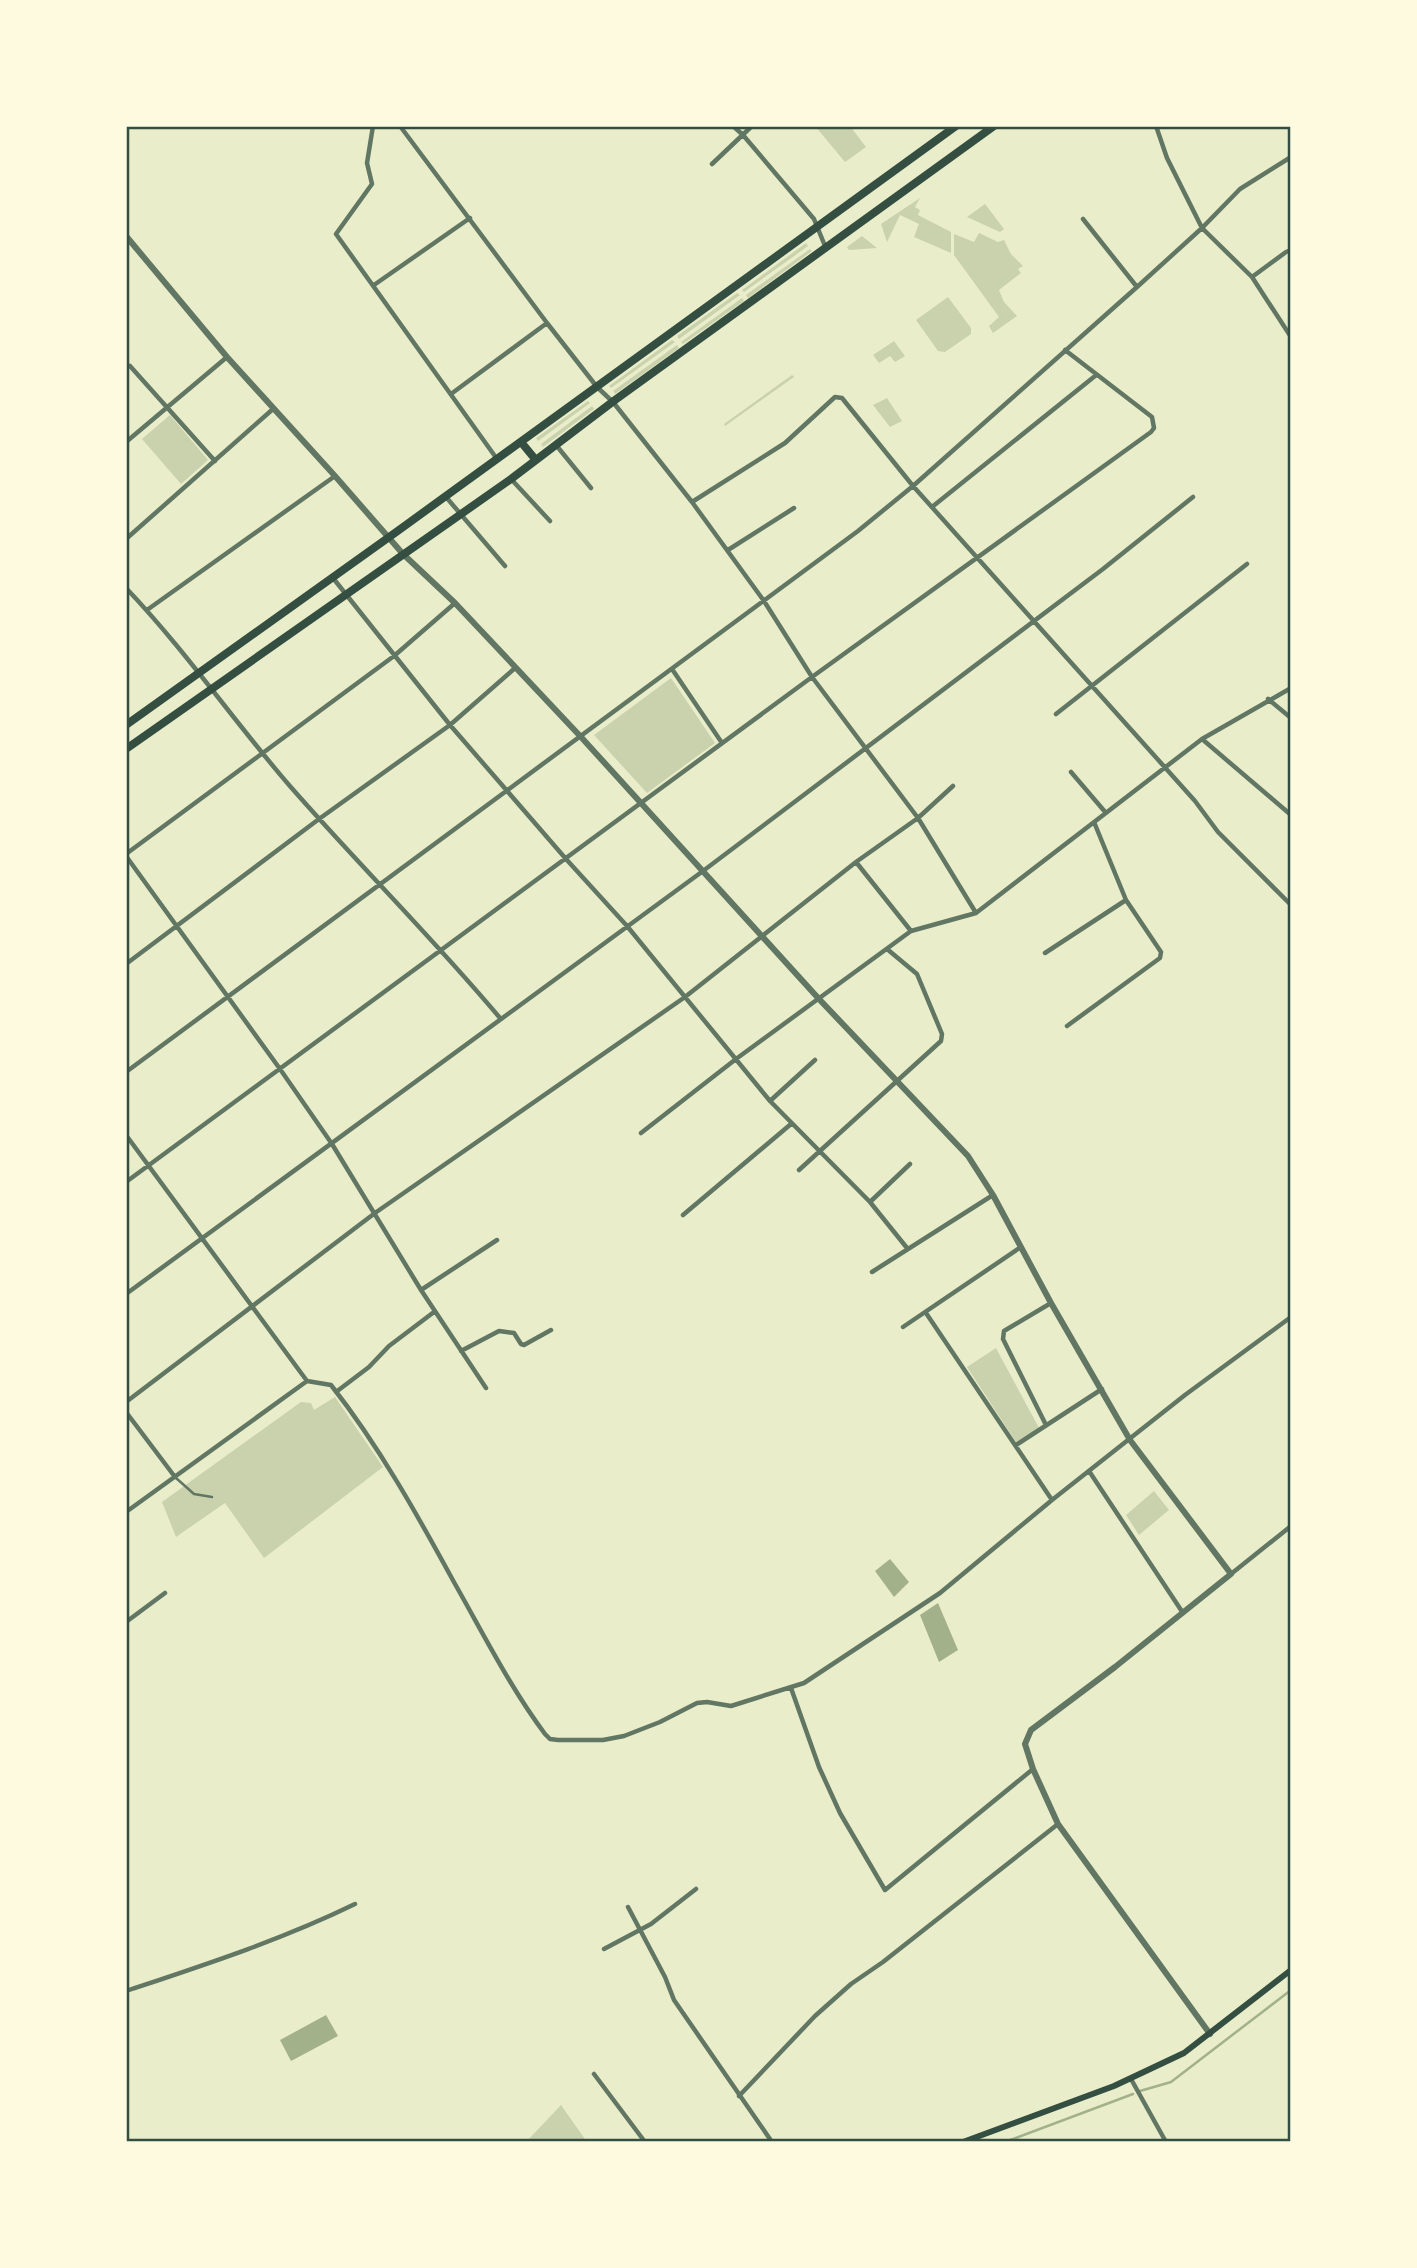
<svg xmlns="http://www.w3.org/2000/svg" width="1417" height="2268" font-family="Figtree,sans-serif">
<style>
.green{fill:#cad2ad}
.water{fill:#a3b18a}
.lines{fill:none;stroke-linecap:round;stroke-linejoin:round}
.stream{stroke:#a3b18a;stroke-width:2.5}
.service{stroke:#617663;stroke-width:2.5}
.minor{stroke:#617663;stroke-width:4.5}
.tertiary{stroke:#617663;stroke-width:6}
.secondary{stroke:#344e41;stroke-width:6}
.trunk{stroke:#344e41;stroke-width:8}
.neatline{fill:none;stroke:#344e41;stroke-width:2.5}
</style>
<rect width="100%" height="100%" fill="#e9edc9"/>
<path class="green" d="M815,126H850L866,147L845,162Z
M920,198L915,207L920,210L918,215L951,232V253L914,237L919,224L900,215L887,242L881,224Z
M985,204L1004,229L1000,232L967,217Z
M979,233L998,242L1004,240L1011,254L1023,266L1018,269L1021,273L999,290L1004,302L1017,316L993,333L989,326L999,317L954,255V234L974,242Z
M862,236L877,248L849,250L847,247Z
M806,243L808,246L744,292L742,290Z
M810,249L812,251L748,298L746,295Z
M737,293L740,295L679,339L677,336Z
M948,297L971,328V334L945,352L938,351L916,320Z
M742,298L744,301L683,344L681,342Z
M672,340L675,342L611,388L609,386Z
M894,341L905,356L895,362L890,356L879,363L873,355Z
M677,345L679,348L615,394L613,391Z
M792,375L794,377L725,426L724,424Z
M887,398L902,421L890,427L873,405Z
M588,401L590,403L538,441L536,438Z
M592,406L594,409L543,447L541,444Z
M170,415L208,460L181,484L142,439Z
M671,678L715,743L647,793L594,735Z
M996,1348L1039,1428L1016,1442L967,1367Z
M335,1397L383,1467L264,1558L225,1503L176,1537L162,1502L301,1402L311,1403L314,1410Z
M1154,1491L1169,1510L1139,1535L1126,1515Z
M561,2105L587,2142H526Z"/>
<path class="water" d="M890,1559L909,1582L894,1597L875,1571Z
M938,1603L958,1650L939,1662L920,1615Z
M326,2015L338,2036L291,2061L280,2040Z"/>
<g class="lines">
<path class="stream" d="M1140,2091L1171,2082L1291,1990
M1005,2142L1133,2094"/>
<path class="service" d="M176,1478L194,1494L212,1497"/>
<path class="minor" d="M373,126L367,163L372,184L336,234L497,459
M400,126L547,323L597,387L613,402L692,502L764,601L812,677L918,818L976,913
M733,126L743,135L814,219L825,246
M1156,126L1167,158L1202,228L1252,277L1291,337
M1290,126L1291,127
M712,164L752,126
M1083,219L1137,287
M1252,277L1286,252L1291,250
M374,285L470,218
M130,366L215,461
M451,394L547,323
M126,442L227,357
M556,445L591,488
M511,479L550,521
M446,497L505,566
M692,502L785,443L835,397L842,398L913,486L1195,801L1218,832L1291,905
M932,507L1095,376
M126,539L273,409
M728,550L794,508
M333,578L450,725L566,859L627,926L770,1101L870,1202L907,1248
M126,588C185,650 233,720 289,785C358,864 433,938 500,1018
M147,610L335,476
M672,669L722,743
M1268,699L1291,718
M1056,714L1247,564
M1202,739L1291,815
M1071,772L1106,813
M126,854L394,656L455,603
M126,856L280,1069L332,1144L421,1290L486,1388
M856,862L911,931
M1045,953L1126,900
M126,964L319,819L450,725L515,668
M1067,1026L1160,958L1161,952L1126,900L1094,822
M126,1072L858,531L913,486L1137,287L1202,228L1240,189L1291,157
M770,1101L815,1060
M641,1133L736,1059L911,931L976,913L1202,739L1291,688
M126,1135L307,1381L331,1385C379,1446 418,1516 455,1584C484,1635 510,1687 545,1734L550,1739L558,1740H603L624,1736L660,1722L697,1703L707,1702L731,1706L804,1683L940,1593L1052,1500L1185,1395L1291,1317
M799,1170L941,1041L942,1034L917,974L887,949
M126,1182L812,677L1151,432L1154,428L1152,417L1065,350
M870,1202L910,1164
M683,1215L791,1124
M872,1272L993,1195
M421,1290L497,1240
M126,1294L703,871L1103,569L1193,497
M926,1313L1052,1500
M903,1327L1021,1247
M461,1351L499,1331L514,1333L521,1344L524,1345L551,1330
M336,1392L369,1367L389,1346L434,1312
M126,1402L375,1213L685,997L856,862L918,818L953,786
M126,1412L175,1477
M1046,1425L1003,1339L1004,1331L1051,1303
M1016,1445L1102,1389
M1089,1471L1183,1613
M126,1512L307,1381
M1231,1574L1291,1526
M126,1622L165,1593
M791,1688L819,1767L840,1813L885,1890L1033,1769
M628,1907L665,1977L674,2000L772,2142
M604,1949L651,1924L696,1889
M126,1991C204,1965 281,1940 355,1904
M594,2074L645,2142
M1131,2079L1166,2142
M739,2096L815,2016L851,1984L883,1962L1058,1824"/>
<path class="tertiary" d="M126,236L227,357L335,476L403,554L455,603L581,737L819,999L968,1156L993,1195L1051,1303L1130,1440L1231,1574L1115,1667L1031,1730L1025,1744L1033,1769L1058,1824L1210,2034"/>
<path class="secondary" d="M963,2142L1114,2086L1184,2053L1291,1970"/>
<path class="trunk" d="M521,442L535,459
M126,725L399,530L956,126
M126,749L511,479L615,400L994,126"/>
</g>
<rect width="1417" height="2268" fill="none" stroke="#fefae0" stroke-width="256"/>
<rect x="128" y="128" width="1161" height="2012" class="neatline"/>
</svg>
